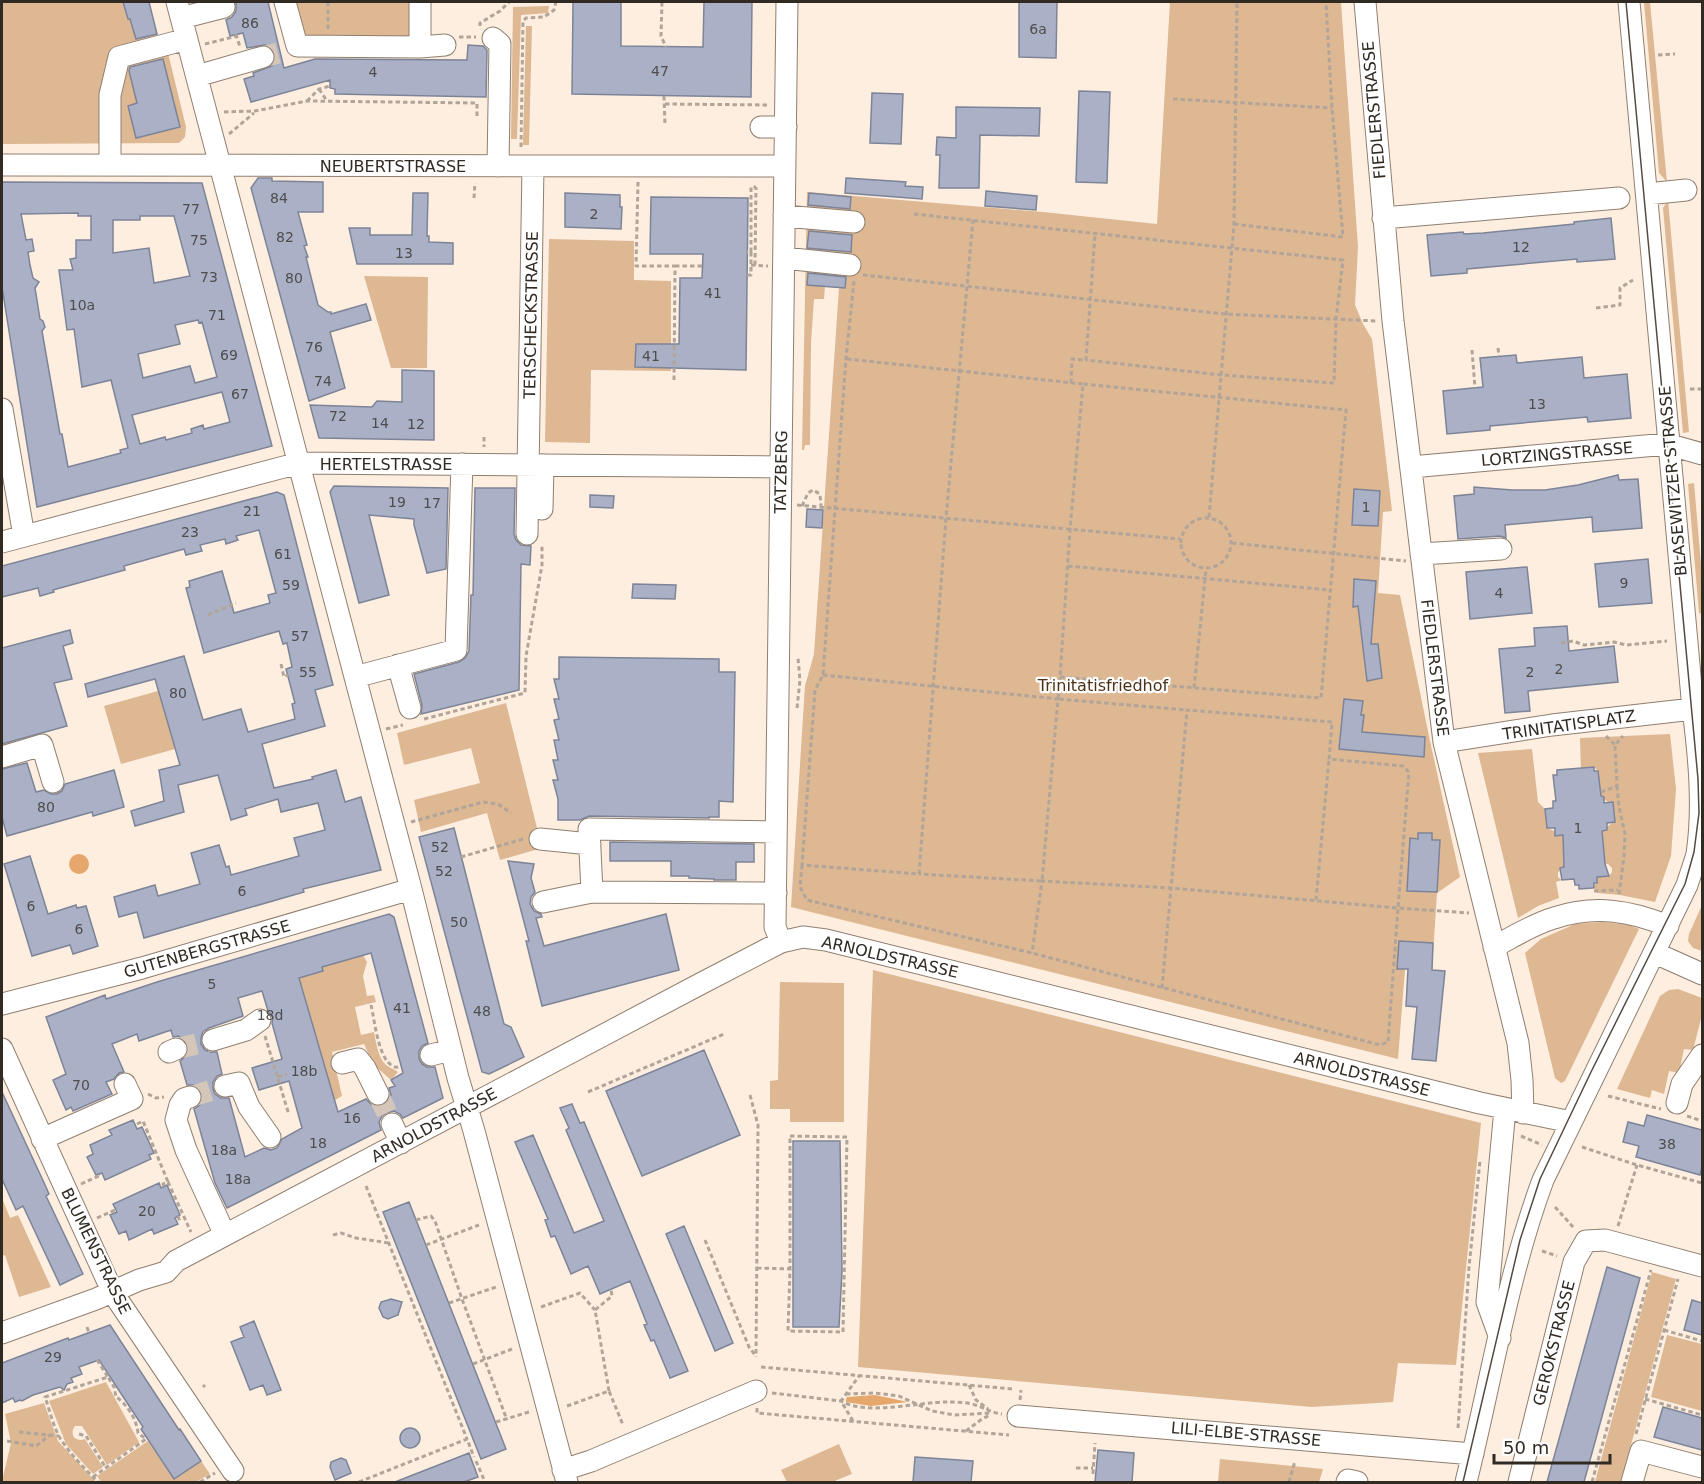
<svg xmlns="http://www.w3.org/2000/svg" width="1704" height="1484" font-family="'DejaVu Sans',sans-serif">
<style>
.green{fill:#deb793}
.water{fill:#e6a76c}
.building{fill:#aab1c6;stroke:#7d8498;stroke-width:1.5;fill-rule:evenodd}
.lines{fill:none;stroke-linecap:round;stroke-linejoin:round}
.minor-tunnel{stroke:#d4c7ba;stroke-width:21;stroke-dasharray:21 10;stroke-linecap:butt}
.minor-casing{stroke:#907f6f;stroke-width:23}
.path{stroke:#b1a599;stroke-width:3;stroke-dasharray:4.5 3;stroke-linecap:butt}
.minor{stroke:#fff;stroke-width:21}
.tram{stroke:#544b43;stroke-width:1.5}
.labels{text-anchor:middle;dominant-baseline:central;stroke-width:4.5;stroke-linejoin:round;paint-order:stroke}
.number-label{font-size:14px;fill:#4f4c4c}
.street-label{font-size:16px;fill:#312a23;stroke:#fefefe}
.park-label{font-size:16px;fill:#4c3118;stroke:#fefefe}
</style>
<rect width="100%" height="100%" fill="#fdeee0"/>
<path class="green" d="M2,2H149L159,40L167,49L186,127L185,137L179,143L2,144Z
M291,2H422V41H302Z
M1170,2H1341L1358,247L1355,305L1363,324L1372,339L1392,511L1383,512L1378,593L1400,595L1430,741L1460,877L1437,893L1432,970L1405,969L1398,1059L791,907L805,686L814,654L839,288L825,286L824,299H814L811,343L810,445H805L804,450H802L807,192L1043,212L1157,224Z
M1644,2H1650L1667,182L1659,173Z
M549,6L548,13L521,15L517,139H511L513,7Z
M526,26H532L529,145H523Z
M1668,200L1689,432L1683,433L1663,208Z
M549,239L634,241V280L671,281V371L591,370L590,443L545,442Z
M364,276L428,277L427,368H391Z
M1694,483L1702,576V614L1699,613L1688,484Z
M158,691L175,749L121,764L104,706Z
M506,703L542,848L500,860L487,813L421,832L414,800L480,783L471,748L404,765L397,733Z
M1670,734L1676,789L1671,856L1655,902L1620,895L1597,893L1593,888L1597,882L1596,875L1609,876L1612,872V868L1608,864H1602L1599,830L1606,831L1607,827L1613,822L1609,803L1604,799L1603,796L1601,798L1598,780L1599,779L1598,771L1594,767L1585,768L1581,772L1580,738Z
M1532,749L1538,802L1545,809L1547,828C1553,830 1557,833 1564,834L1565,843L1563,845L1567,867L1558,872V877L1562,880L1556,882L1559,898L1538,906L1518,918L1478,753Z
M1702,905V951L1693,948L1688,941L1689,934Z
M1603,922L1629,925L1639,929L1565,1081L1561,1083L1555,1078L1525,953L1541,939L1575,924Z
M363,955L367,962L363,976L367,996L374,995L376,1002L355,1007L361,1035L374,1032C376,1042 378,1058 386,1065C390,1068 394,1069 398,1072L391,1080L373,1064L364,1044L332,1052L342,1096L332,1102L331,1088L298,973Z
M873,970L1481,1123L1456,1365L1398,1363L1393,1402L1312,1407L858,1367Z
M780,982L844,983V1122H790V1109H770V1081L778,1080Z
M1678,989L1702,998V1015L1693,1050L1684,1049L1679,1073L1669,1071L1664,1094L1652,1090L1650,1098L1617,1089L1660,996L1669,990Z
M2,1198L10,1218L18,1215L51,1287L19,1297L5,1255L2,1256Z
M1652,1272L1676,1279L1621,1482H1595Z
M1667,1335L1702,1344V1411L1651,1397Z
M106,1382L139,1442L107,1465L82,1426H75C69,1434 75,1443 85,1439L103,1467L93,1474L66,1444L49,1401Z
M44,1403L58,1441L96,1482H4L2,1481L11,1443L5,1414Z
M148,1441L174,1479L201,1461L210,1474L196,1482H101L97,1476Z
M839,1444L852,1474L832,1482H787L781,1470Z
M1220,1459L1323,1469L1319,1482H1218Z"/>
<path class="water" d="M69 864a10 10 0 1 1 20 0a10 10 0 1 1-20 0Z
M875,1395L908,1402L871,1406L846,1402V1400L847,1397Z"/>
<path class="building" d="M123,2H149L157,34L136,39L130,19H128Z
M236,2H268L284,68L315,59L467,60L468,45L483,46L487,50L486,97L335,94V89L330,88V80L251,102L244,79L254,76L253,73L272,66L275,61V54L271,47L265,45L247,48L243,33L230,36L226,20L232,17L236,11Z
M573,2H621V46L703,47L704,2H752L751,97L572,94Z
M1019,2H1057L1056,58L1019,57Z
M163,59L180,127L136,138L128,106L137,103L129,71L130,67Z
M1079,91L1110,92L1107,183L1076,182Z
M872,93L903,94L901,144L870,143Z
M956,107L1040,108L1039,136L980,135L979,188H939L940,155H936L937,137L956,138Z
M258,178H272V181L323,182V212H298L307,245L304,246L308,257H306L318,305L328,312H331V314L366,304L371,320L330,332L345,388L309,401L251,188Z
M846,178L906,182L905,186L923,187L922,199L845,193Z
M2,182L202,183L272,446L37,507L2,287ZM78,213V216H91V240H76V258L70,259L73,270H59L67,330L74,329L82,387L111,380L128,448L120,450L121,453L68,467L62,434H60L46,354L42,331L45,327L43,321L40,319L35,288L39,282L33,278L30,265L28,252L34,251L32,239L26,240L21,214ZM140,216H174L190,276L154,283L149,248L113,253V220H140ZM198,320L199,323L202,322L217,377L195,383L190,366L143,378L138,354L180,344L175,325ZM222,392L230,422L204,429L203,425L191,429L192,433L166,440L165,437L140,444L132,415Z
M986,191L1037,196L1036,210L985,206Z
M413,193H428L427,236H429V242L453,243V264H357L349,228H370V235H412Z
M565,193L620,195V207H622L621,229L565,227Z
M809,193L851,197L850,209L808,205Z
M651,197L748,198L746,370L635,367L636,344H679L680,278H702L703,254H650Z
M1611,218L1615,259L1577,262V259L1467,269V273L1431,276L1427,235L1463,232L1464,234L1483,233L1574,224V222Z
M809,231L852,235L851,252L807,248Z
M808,273L846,277L845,288L807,285Z
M1516,355L1517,363L1582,357L1584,378L1627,374L1631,418L1588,422L1587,417L1490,426V430L1447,434L1443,391L1483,387L1480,358Z
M402,370L434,371V440L319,438L310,405L372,407L377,401L402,402Z
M1618,475L1619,480L1638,479L1642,528L1593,532L1592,517L1505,525L1506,538L1500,536L1458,539L1454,496L1474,494V487L1512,490H1545L1578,485Z
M334,486L448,488L446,569L427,573L414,525V519L369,515L389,595L359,603L330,492Z
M475,488H515L514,534L516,540L521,545L531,546L530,565L521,564L519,690L421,714L422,705L414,674L459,662L465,658L469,651L471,595H473Z
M1354,489L1380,491L1378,526L1352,525Z
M277,492L284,495L333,685L315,690L325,726L262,744L274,788L313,779L312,777L336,770L345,802L361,797L381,870L303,889L304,892L144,938L137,912L119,917L114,897L155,885L158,896L200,884L191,853L219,845L226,867L229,866L231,875L299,856L294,838L325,830L318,803L281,812L278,799L245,809L247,815L231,820L218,775L178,785L184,812L135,826L131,811L164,801L159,770L180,765L155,679L88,697L85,684L184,656L203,720L241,709L248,732L295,719L292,704L295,703L286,669L292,667L287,643L283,644L279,631L204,653L186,588L190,587L189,581L222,571L234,613L270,603L268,595L276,593L259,530L236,536L238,540L226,544L225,539L200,545L202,551L186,555L184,549L124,566L125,570L53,590L54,592L40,596L38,588L2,597V566Z
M590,495L614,496L613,508L590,507Z
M807,509L823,510L822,528L806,527Z
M1648,559L1652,603L1599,607L1595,564Z
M1527,567L1532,613L1470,619L1466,572Z
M1354,579L1376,581L1371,644H1378L1382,678L1367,681L1358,606L1353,607Z
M633,584L676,585L675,599L632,598Z
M1567,626L1569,651L1614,646L1618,682L1528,691L1530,711L1505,713L1499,649L1535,646L1534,628Z
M70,630L73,643L63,646L72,679L54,683L67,726L2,744V648Z
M559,657L719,659V672H735L733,802L719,801V817H709V818L589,816L580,820H558V799L553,780H558L553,760H558L554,740H559L554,720L559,719L554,699H559L554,679H559Z
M1344,699L1363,701L1361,715H1364L1362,732L1425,737L1424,757L1339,749Z
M27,763L36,792L44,790L51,794H57L62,791L65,784L114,770L124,807L93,816L92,812L7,836L2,817V769Z
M1594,767V771H1598L1601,796L1604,797V803L1613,802L1615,822L1607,823V830L1602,831L1605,864L1609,876L1597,877V883H1594V887L1593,888L1579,889V885H1575L1574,879L1562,880L1560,868L1564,867L1563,835L1555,836V828H1547L1545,809L1553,808V801H1556L1553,775H1557V770Z
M454,828L504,1024L511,1027L524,1057L489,1074L482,1072L419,837Z
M1418,833H1432V840H1440L1437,892L1407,891L1410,838L1418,839Z
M610,842L754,844V862H736V880H714V879L689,878V876H671V861H610Z
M30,856L48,914L76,905L77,908L86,906L98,946L73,954L70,945L32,956L4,864Z
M508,861L534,864L531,878L535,892L531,897L530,904L534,911L541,914L542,917L536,918L544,946L666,914L679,970L542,1006L526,941H529Z
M389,914L394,917L428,1043L422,1046L419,1051V1059L422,1064L427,1067H435L443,1098L403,1118L400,1114L394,1111L386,1113L382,1116L379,1122L381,1130L227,1208L215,1183L194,1109L200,1105L202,1100V1094L198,1087L193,1085H187L180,1061L186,1056L189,1051L188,1045L183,1039L178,1036L173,1037L171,1030L139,1041L137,1034L112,1044L124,1072L119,1073L114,1079L106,1082L112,1094L73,1111L71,1107L66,1110L53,1080L66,1074L46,1017L105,995L106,999L157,982ZM371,953L403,1073L391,1080L395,1086L389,1088L391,1095L388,1101L384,1105L378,1107L372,1105L366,1099L338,1112L299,978L323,971L322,967ZM262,991L268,1011L273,1018L272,1023L282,1059L252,1068L259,1090L289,1081L302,1128L282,1139L277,1148L271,1150L264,1148L245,1157L229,1098H221L215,1094L213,1089V1082L217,1076L222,1074L217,1052H211L205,1050L201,1044V1038L203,1032L209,1028L243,1016L238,998Z
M1399,941L1433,943L1432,970L1445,971L1436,1061L1412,1059L1417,1007L1406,1006L1408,969H1397Z
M704,1050L740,1135L642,1176L606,1091Z
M2,1092L46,1187L49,1194L46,1196L83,1274L60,1285L23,1206L16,1210L2,1179Z
M572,1104L580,1123L584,1122L688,1371L670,1378L654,1340L651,1341L644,1325L647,1324L630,1281L600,1294L588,1266L571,1274L555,1236L551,1237L545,1220L548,1219L515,1142L533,1135L574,1233L604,1221L566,1130L569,1128L560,1108Z
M1647,1115L1702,1130V1167L1700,1175L1636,1157L1639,1146L1623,1142L1628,1122L1644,1126Z
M133,1120L137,1129L142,1127L154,1153L149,1155L151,1159L105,1180L102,1173L96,1175L87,1157L93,1154L90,1145L112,1135L109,1130Z
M793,1141H840L842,1271L839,1327H793Z
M159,1183L161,1188L167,1185L180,1215L175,1218L178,1224L154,1234L152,1229L129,1240L126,1231L119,1234L110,1215L117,1212L113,1204Z
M409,1202L506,1449L481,1459L383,1212Z
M684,1226L733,1343L715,1351L666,1234Z
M1607,1267L1640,1278L1584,1482H1547Z
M391,1299L402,1302L398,1315L388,1319L383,1317L379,1308L381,1302Z
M1692,1300L1702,1303V1335L1684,1330Z
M254,1321L281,1390L267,1395L263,1385L250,1390L231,1342L244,1337L240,1327Z
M110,1325L179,1430L180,1429L201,1461L174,1479L141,1429L143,1427L99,1360L79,1367L82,1374L71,1378L73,1382L67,1384L64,1390L60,1387L33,1395L22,1401L20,1400L15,1402L13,1398L2,1403V1363L68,1338L69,1340Z
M1663,1407L1702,1418V1450L1654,1437Z
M400 1438a10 10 0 1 1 20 0a10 10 0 1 1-20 0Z
M1098,1450L1134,1453L1132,1482H1095Z
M469,1453L478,1477L464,1482H395Z
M915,1457L973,1461L971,1482H913Z
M341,1458L346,1460L351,1473L335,1480L330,1467L331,1462Z"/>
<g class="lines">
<path class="minor-tunnel" d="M263,57L278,53
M176,1049L213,1040
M378,1094L392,1124
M190,1097L225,1086"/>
<defs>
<path id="minor" d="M177,2L411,889L458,1078L474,1131L567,1482
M285,2L297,46L420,47L445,45
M420,2V47
M1365,2L1393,321L1444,742L1518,1043L1522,1080L1523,1113
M181,18L224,7L223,2
M493,38L500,44L498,166
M197,76L263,57
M761,127H786
M2,165L785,166
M110,165V95L119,57L187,39
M1647,194L1686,190
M784,216L854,222
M1383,218L1619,198
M784,258L850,265
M2,409L24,536
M1411,467L1667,444L1702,454
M542,509L543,465
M527,534L533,166
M2,542L299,463L781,467
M1421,554L1501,549
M398,665L410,708
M355,677L456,650L462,464
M1444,742L1552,725L1693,709
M2,757L42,745L53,782
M540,839L590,844
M592,892L589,829L776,832
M543,902L592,892L776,893
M781,942L775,927L787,2
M1494,947C1513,937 1533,924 1554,918C1594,905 1629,910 1668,926
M1655,953L1702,974
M2,1004L142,968L411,889
M213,1040L246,1030L260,1020
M2,1049L113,1293L233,1471
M169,1052L176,1049
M431,1055L450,1050
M342,1063L358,1059L365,1068L378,1094
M225,1086L239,1083L249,1107L270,1137
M190,1097L184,1099L180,1105L176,1120L186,1150L225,1235
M1677,1103L1682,1084L1702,1055
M392,1124L401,1143
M42,1139L132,1099L125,1084
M2,1333L96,1299L139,1280L166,1272L176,1261L702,983L781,942L803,937L826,940L1480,1103L1571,1122
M1500,1338L1487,1302L1505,1109
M1018,1416L1473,1454
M563,1470L591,1461L756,1391
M1347,1482L1348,1480L1357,1482
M1466,1482C1491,1382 1507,1277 1543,1180L1687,885C1690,875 1694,865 1697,854C1704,807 1699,756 1693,709L1629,2
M1519,1482L1574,1262L1586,1241L1605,1240L1702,1266
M1632,1482L1641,1451L1702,1467"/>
</defs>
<use href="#minor" class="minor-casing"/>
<path class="path" d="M662,2L661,36L666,47
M480,26V23L500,11L509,2
M328,29V2
M236,34L240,47
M459,37H476
M205,44L237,36
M1658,55L1675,54
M319,89L327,101
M664,96L665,125
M1173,99L1332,108
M307,101L319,89L330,86
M665,104L769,105
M224,112L255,111L307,101L477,103V117
M229,134L254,113
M521,147L523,21L526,18L544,17L554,10L556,2
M638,182L636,266H675L674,381
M474,198L475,183
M914,214L1343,260L1336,319L1334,383L1221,375L1086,360
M1234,224L1343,237L1332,108L1326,2
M751,252V187H756
M751,265L768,266
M755,265L756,187
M675,266H703
M747,275H751V252H747
M863,275L1225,314L1376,321
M854,281L846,358L823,675L815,690L802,865L919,874L946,518L973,220
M1596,308L1620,305V288L1633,280
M1701,339H1702
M1498,348L1499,356
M1472,350L1475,388
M847,359L1083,384
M1071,383L1072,359L1086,360L1095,234
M1690,389H1702
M484,437V447
M797,505L1180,539
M802,506L808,493L813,490L820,494L821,506
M1209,517L1234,224L1237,2
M1181 543a25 25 0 1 1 50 0a25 25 0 1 1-50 0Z
M1232,543L1406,561
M1068,566L1330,590
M208,615L236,603
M1561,643L1573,641L1584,645L1614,642L1626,645L1667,641
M281,664L284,677L288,675
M823,675L1058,699L1042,881L919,874
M1060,677L1321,698L1346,410L1083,384L1070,530L1060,677L1058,699L1187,710
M1194,688L1206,569
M797,708L800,680L798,658
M424,719L525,693L526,656L542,565V545
M386,729L403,725
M1606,736L1615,745
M1617,786L1619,807L1625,834L1624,857L1619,894
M1601,792L1617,786L1615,745L1623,736
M411,822L483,802L498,804L511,813
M461,857L523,839
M802,865L800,887L807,900L1032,953L1380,1045L1388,1042L1398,908L1171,888L1042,881L1032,953
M1594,891L1618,890
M1316,900L1329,759
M1162,988L1187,710L1332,722L1329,759L1403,766L1409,772L1398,908L1469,913
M371,1005C375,1021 379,1072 401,1067
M265,1036L289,1115
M278,1077L287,1074
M588,1092L724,1034
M148,1094L156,1098L164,1097
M750,1095L758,1125L756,1357
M1608,1096L1661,1109
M1687,1116L1702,1121
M137,1124L143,1121L168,1182
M790,1136L847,1137L843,1332L788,1331L790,1269Z
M1521,1136L1542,1145
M1582,1147L1637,1165L1702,1183
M81,1184L101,1175L100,1174
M164,1186L163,1184L168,1182L191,1232
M366,1186L467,1439
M1555,1207L1575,1229
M178,1216L179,1219L183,1217
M97,1218L115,1210
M416,1220L431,1216L435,1221L462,1299L507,1420
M1618,1226L1637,1165
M333,1235L341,1233L356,1238L389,1243
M705,1240L749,1347L755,1355
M426,1245L479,1225
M1542,1251L1557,1256
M757,1268L793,1269
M449,1303L496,1287
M541,1307L580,1293L595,1310
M87,1327L89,1333
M1664,1330L1702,1341
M97,1360L108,1377
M473,1364L512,1349
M761,1367L1013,1389
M969,1385L976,1400L988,1409
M203,1387L205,1385
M609,1391L595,1310L612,1296L611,1289
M772,1393L841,1401C867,1416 917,1402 948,1402C956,1402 968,1402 975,1405C985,1408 992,1413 1002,1414
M846,1394L875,1393L899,1396L932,1411L955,1415L990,1413
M1645,1399L1702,1415
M1020,1400L1021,1390
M567,1406L609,1391L623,1425
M757,1408V1413L1009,1435
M853,1421L841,1401L859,1376
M496,1422L529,1412
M1458,1428L1469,1267L1480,1161
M966,1431L982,1419L990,1415
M19,1432L59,1436
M79,1434L86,1436L106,1468
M1636,1434L1678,1279
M7,1441L36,1446L50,1435
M476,1461L485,1482
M1076,1468H1093
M1093,1474L1095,1443
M93,1477L146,1439L138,1433C137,1420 127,1404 116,1397L114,1387L108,1377L45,1397C50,1411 53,1426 60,1438C70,1454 85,1469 98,1482
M200,1482L215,1473
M359,1482L467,1439L474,1457
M1289,1482L1295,1461
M1592,1482L1651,1270"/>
<use href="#minor" class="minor"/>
<path class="tram" d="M1463,1482L1520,1240L1540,1179L1591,1072L1685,884L1694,852L1699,813L1698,779L1626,2"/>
</g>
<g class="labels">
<g class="number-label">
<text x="250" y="23">86</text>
<text x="1038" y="29">6a</text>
<text x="660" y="71">47</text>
<text x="373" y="72">4</text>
<text x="279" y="198">84</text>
<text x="191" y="209">77</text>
<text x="594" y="214">2</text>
<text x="285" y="237">82</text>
<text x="199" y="240">75</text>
<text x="1521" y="247">12</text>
<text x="404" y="253">13</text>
<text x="209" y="277">73</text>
<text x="294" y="278">80</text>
<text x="713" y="293">41</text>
<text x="82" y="305">10a</text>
<text x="217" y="315">71</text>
<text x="314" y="347">76</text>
<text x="229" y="355">69</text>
<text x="651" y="356">41</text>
<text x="323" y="381">74</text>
<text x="240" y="394">67</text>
<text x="1537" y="404">13</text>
<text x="338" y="416">72</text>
<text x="380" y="423">14</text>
<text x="416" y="424">12</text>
<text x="397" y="502">19</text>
<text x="432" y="503">17</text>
<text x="1366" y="507">1</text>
<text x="252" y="511">21</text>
<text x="190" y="532">23</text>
<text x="283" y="554">61</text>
<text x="1624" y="583">9</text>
<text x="291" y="585">59</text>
<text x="1499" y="593">4</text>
<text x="300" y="636">57</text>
<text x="1559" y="669">2</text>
<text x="308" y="672">55</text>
<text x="1530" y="672">2</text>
<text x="178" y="693">80</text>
<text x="46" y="807">80</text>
<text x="1578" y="828">1</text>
<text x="440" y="847">52</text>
<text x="444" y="871">52</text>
<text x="242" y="891">6</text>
<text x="31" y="906">6</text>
<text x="459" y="922">50</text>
<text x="79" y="929">6</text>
<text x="212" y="984">5</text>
<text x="402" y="1008">41</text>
<text x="482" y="1011">48</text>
<text x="270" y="1015">18d</text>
<text x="304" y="1071">18b</text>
<text x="81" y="1085">70</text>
<text x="352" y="1118">16</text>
<text x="318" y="1143">18</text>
<text x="1667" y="1144">38</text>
<text x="224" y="1150">18a</text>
<text x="238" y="1179">18a</text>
<text x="147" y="1211">20</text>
<text x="53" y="1357">29</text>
</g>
<g class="street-label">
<text transform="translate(1374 110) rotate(-95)">FIEDLERSTRASSE</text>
<text x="393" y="166">NEUBERTSTRASSE</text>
<text transform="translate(531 315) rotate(-89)">TERSCHECKSTRASSE</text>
<text transform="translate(1557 454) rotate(-5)">LORTZINGSTRASSE</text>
<text x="386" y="464">HERTELSTRASSE</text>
<text transform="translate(781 472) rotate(-89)">TATZBERG</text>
<text transform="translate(1673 481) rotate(-95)">BLASEWITZER STRASSE</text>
<text transform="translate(1435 668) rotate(83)">FIEDLERSTRASSE</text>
<text transform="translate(1569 725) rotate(-8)">TRINITATISPLATZ</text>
<text transform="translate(207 949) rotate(-16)">GUTENBERGSTRASSE</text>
<text transform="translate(890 957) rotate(13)">ARNOLDSTRASSE</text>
<text transform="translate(1362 1074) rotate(14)">ARNOLDSTRASSE</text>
<text transform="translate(434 1125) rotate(-28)">ARNOLDSTRASSE</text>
<text transform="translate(96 1251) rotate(64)">BLUMENSTRASSE</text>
<text transform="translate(1554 1343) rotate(-76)">GEROKSTRASSE</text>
<text transform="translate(1246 1434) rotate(5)">LILI-ELBE-STRASSE</text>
</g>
<g class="park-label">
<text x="1103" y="685">Trinitatisfriedhof</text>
</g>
</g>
<rect width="1704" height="1484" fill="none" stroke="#312a23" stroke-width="6"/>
<path d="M1494 1454v9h116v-9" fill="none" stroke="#312a23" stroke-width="3"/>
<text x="1503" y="1454" font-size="18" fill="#312a23" stroke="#fefefe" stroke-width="4.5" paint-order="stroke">50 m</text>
</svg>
